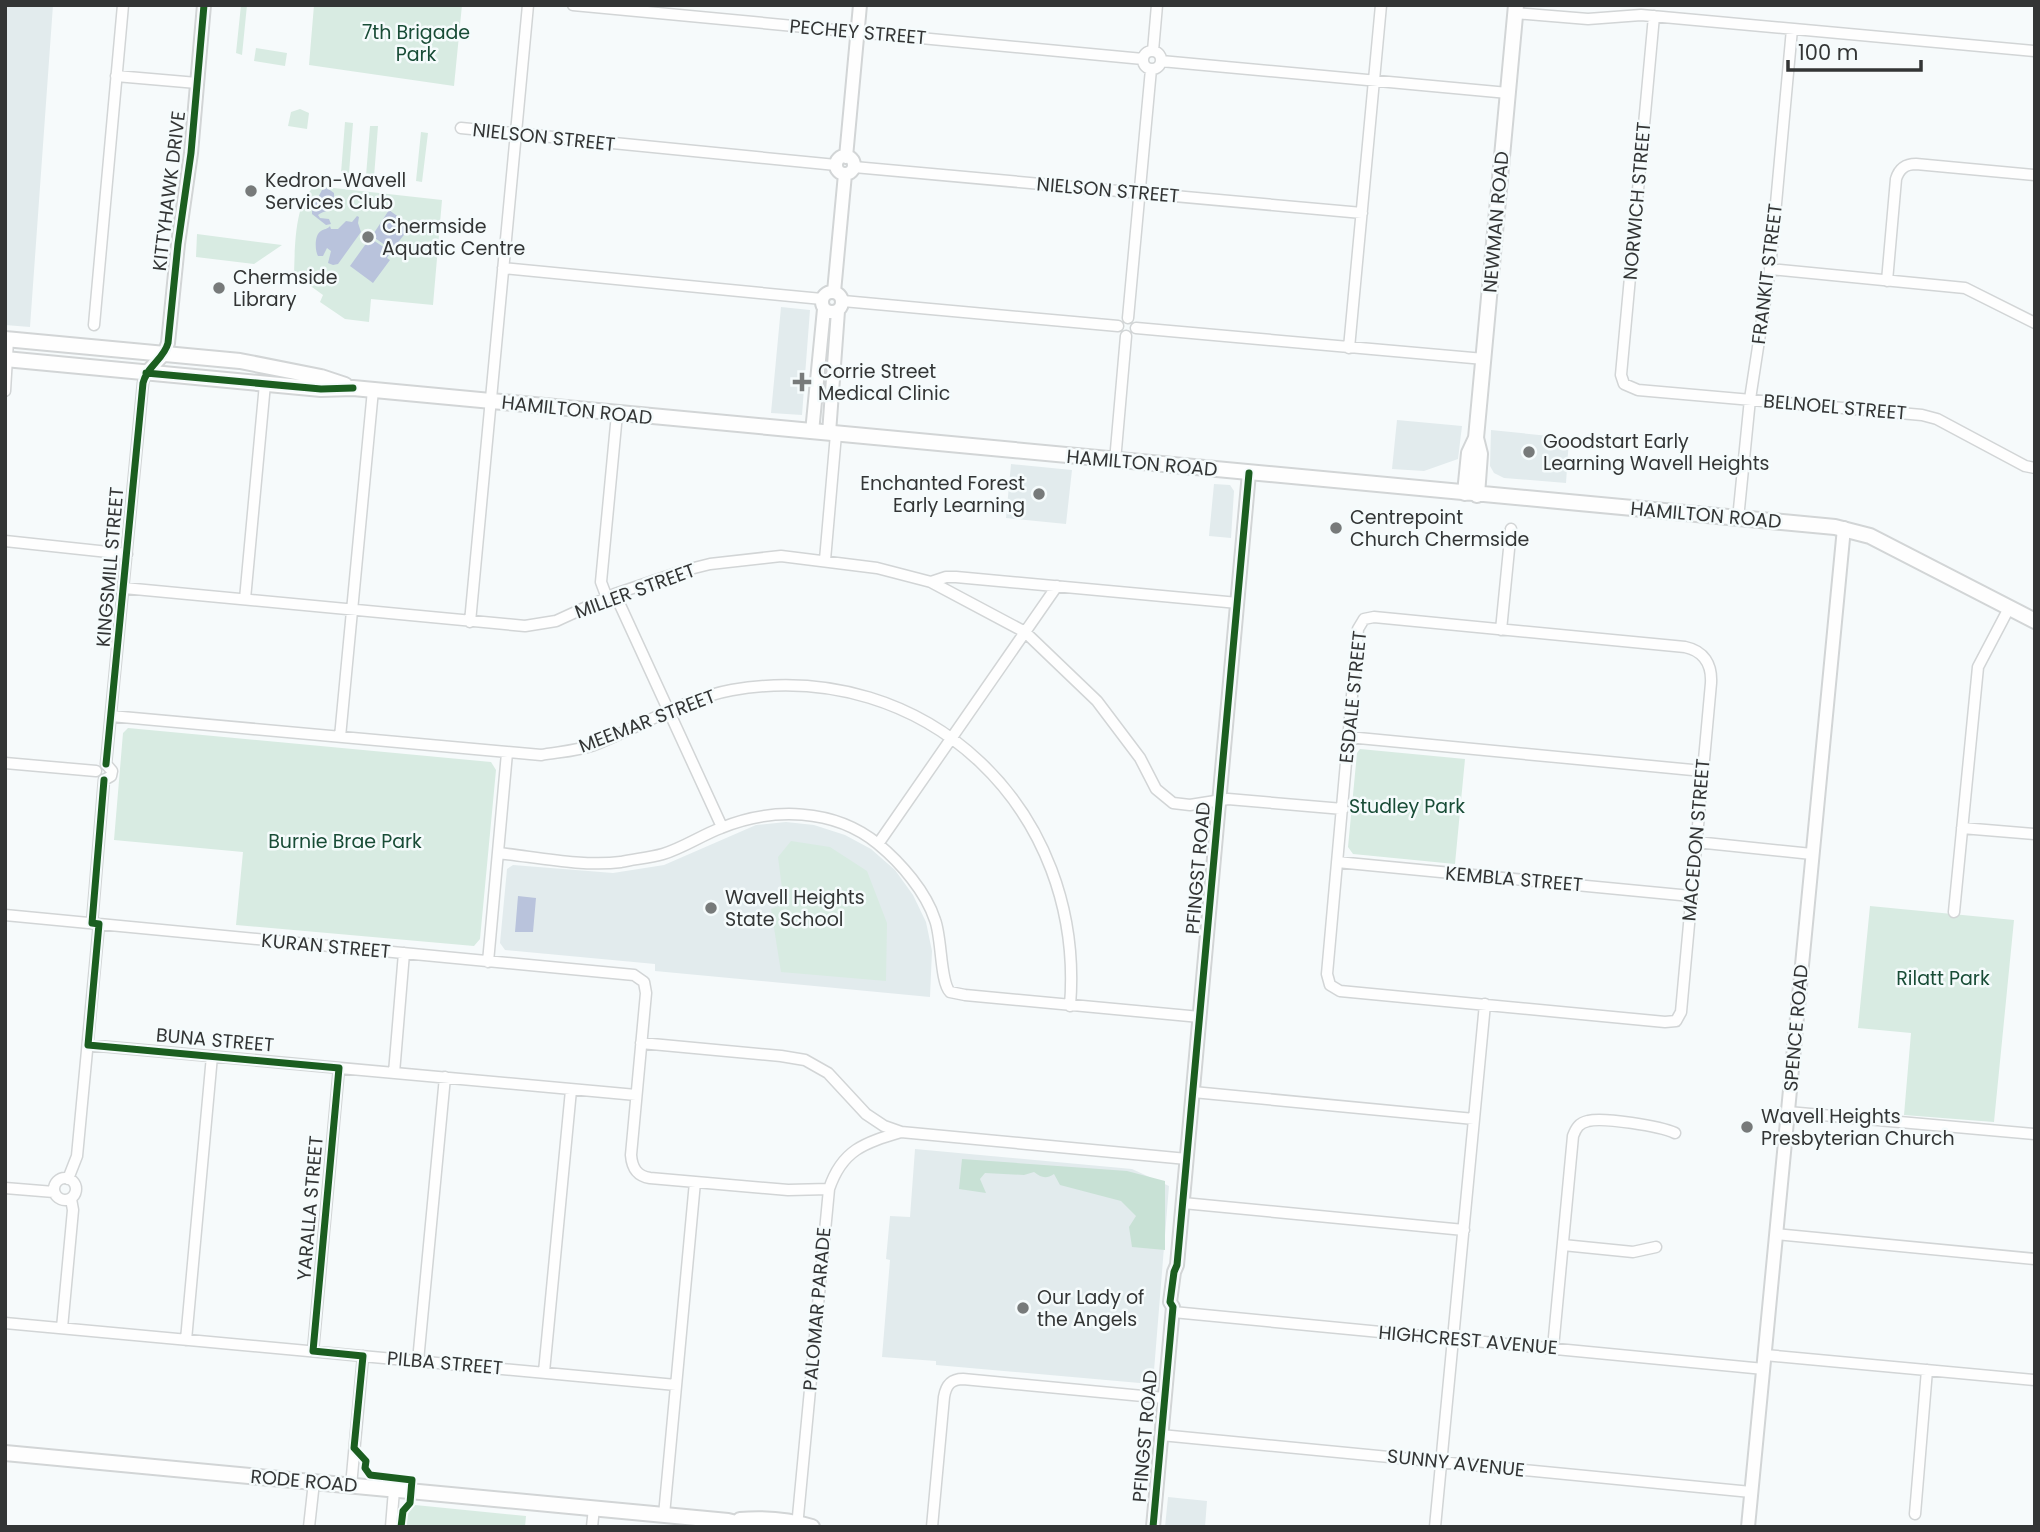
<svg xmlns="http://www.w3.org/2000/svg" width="2040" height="1532" font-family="Poppins,sans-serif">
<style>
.built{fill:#e2ebed}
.green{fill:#d8ebe2}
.forest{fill:#c8e1d5}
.water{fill:#b9c3dc}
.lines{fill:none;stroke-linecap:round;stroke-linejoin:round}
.minor-casing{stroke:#d2d5d6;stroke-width:13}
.tertiary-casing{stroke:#d2d5d6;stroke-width:16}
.secondary-casing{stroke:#d2d5d6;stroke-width:18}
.minor{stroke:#fefefe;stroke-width:10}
.tertiary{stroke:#fefefe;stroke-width:12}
.secondary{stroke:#fefefe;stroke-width:14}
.cycleway-casing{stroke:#f5fbfc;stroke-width:11}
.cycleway{stroke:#1b5e20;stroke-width:7}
.poi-dot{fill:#777a7a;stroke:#f5fbfc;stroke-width:2.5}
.labels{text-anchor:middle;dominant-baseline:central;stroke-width:5;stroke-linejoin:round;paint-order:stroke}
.park-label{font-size:19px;fill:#184c36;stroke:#f5fbfc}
.street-label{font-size:19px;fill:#333535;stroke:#f5fbfc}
.poi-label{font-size:19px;fill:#333535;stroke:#f5fbfc;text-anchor:start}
</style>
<rect width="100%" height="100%" fill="#f6fafb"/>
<path class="built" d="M5,5H53L30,327L5,325Z
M781,307L810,310L802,415L771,413Z
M1397,420L1462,426L1458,459L1424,471L1392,469Z
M1491,430L1569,438L1566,483L1504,478L1494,473L1490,466Z
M1011,464L1072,470L1066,524L1006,518Z
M1214,484L1230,485L1234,491L1231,538L1209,536Z
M786,822L814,825L845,835L871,849L895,870L913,895L926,922L932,951L930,997L655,971V964L505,950L500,943L507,869L513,865L613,873L664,865L756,825Z
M915,1149L1132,1169L1169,1186L1153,1383L1151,1384L936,1365V1361L882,1357L890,1260L886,1259L890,1216L910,1217Z
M1168,1497L1207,1501L1205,1527H1165Z"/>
<path class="green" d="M241,5H247L242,55L236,53Z
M314,5H462L454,86L309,65Z
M256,48L287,53L285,66L254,61Z
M300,109L309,113L307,129L288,126L291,112Z
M345,122L353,123L349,173H341Z
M370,126H378L374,177L366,176Z
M421,132L428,133L422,182L416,181Z
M316,186L442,200L433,305L371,299L369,322L345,319L320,302L323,295L294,274C295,251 294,198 316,186Z
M197,234L282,245L254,264L196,257Z
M128,728L491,762L496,770L480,939L474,946L236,925L243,852L114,840L123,733Z
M1360,749L1465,759L1455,864L1353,854L1348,847L1357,753Z
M791,841L830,847L867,871L887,923L886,981L781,972L771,909L784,904L778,857Z
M1870,906L2014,920L1994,1122L1904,1115L1911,1033L1858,1028Z
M415,1505L526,1516L525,1527H403L406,1509Z"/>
<path class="forest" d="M962,1159L1127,1171L1165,1181V1250L1132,1247L1129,1227L1136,1216L1121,1201L1060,1185L1054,1174C1046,1179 1042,1178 1034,1172L1024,1175L985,1173L980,1179L986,1193L959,1189Z"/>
<path class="water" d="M327,188L334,193C335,216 330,207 318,215L320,218L329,219L331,224L326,225L312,214V209L322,190Z
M389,210L411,226L392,250L372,236Z
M357,216L359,217L358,223L361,232L338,264L333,265L328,263L331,251L327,248L323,256H318C315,251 314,235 321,231C324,229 328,229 330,226L331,229H338L346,221L352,222Z
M370,238L391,252L387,258L390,260L373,283L350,266Z
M518,896L536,898L533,932H515Z"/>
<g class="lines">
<defs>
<path id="minor" d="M573,5L1143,59
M1515,13L1588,19L1641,15L2035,51
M1654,16L1621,375L1624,384L1638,390L1922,415L1937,419L2025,466L2035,468
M1143 60a9 9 0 1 1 18 0a9 9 0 1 1-18 0Z
M1153,51L1157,5
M1161,61L1508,93
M116,76L197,83
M461,128L836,165
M854,167L1362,213
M503,268L822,299
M1770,269L1965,288L2035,323
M1887,281L1896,179C1899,169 1905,164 1916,164L2035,175
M843,301L1118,326
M1128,318L1151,69
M94,325L123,5
M1136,328L1484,359
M1349,348L1381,5
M5,391L8,340
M1115,461L1126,336
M1738,519L1750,399L1770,269L1792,29
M5,541L127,554
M825,560L836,434
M931,582L946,577H956L1238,603
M124,588L525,626L556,621L615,594L686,570L710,564L781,556L877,568L931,582L1025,632L1097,701L1140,758L1156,789L1173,803L1190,805L1228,799L1343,809
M615,594L722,827
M607,598L601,582L617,414
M245,599L265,384
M1374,617L1685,647C1704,651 1712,664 1711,683L1681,1012L1676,1021L1665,1022L1340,991L1330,985L1327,974L1358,629L1364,619Z
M470,622L528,5
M1501,630L1511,529
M111,716L541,755C558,752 577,751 594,745C640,727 683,699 732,690C927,656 1086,811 1070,1006
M340,737L373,390
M1348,737L1703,771
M5,763L96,771
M106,764L143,383L146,373
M104,780L111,776L112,771L106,764
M1962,828L2035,834
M1696,842L1812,854
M878,844L1057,586
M498,853C536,857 583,867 621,862C634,859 649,858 663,854C683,848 702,835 721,828C772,807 834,808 878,844C901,863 926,892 935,920C942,938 940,982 950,992L965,995L1200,1017
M1337,862L1691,896
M1954,912L1978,667L2009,608
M5,915L634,975L644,982L646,993L631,1155C632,1168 637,1176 650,1178L788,1190L829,1189
M92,923L104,780
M488,962L507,753
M641,1043L781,1056L805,1060L828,1073L866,1114L884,1126L901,1132L1187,1159
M88,1045L636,1095
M394,1073L404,953
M1193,1092L1474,1119
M1788,1112L2035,1134
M54 1189a11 11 0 1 1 22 0a11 11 0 1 1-22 0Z
M68,1179L77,1156L99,924
M5,1188L54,1192
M1183,1203L1464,1230
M1776,1234L2035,1259
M1563,1245L1633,1252L1656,1247
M1173,1312L1764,1369
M5,1323L676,1385
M62,1328L73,1210L71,1199
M186,1340L212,1056
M1553,1348L1573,1136C1576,1128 1579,1123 1588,1121C1603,1117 1660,1126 1675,1133
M313,1351L339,1068
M1765,1355L2035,1380
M418,1361L445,1077
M544,1372L571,1090
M1161,1435L1751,1492
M351,1486L363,1356
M1915,1514L1927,1370
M664,1515L695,1182
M309,1527L314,1482
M391,1527L394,1490
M592,1527L594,1508
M797,1527L829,1189C842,1150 864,1143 901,1132
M932,1527L944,1397C946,1385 951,1379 963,1379L1164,1398
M1435,1527L1485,1004"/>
<path id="tertiary" d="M836 165a9 9 0 1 1 18 0a9 9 0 1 1-18 0Z
M846,157L860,5
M822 302a10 10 0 1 1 20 0a10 10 0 1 1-20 0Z
M834,292L845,174
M146,373L164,354L168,343L178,244L191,153L204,5
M812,432L824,309
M829,433L838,311
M1153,1527L1173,1307L1170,1302L1174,1272L1177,1265L1249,473
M1748,1527L1844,528"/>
<path id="secondary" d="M5,339L240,361L321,377L345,385
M5,359L321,389L353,388L1835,527L1870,536L2035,621
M1465,493L1469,453L1476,438
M1477,495L1480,454L1476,438L1516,5
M5,1453L728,1521L752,1527
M740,1520C764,1518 789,1520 812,1527"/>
</defs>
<use href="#minor" class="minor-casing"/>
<use href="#tertiary" class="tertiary-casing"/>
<use href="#secondary" class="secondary-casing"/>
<use href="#minor" class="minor"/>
<use href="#tertiary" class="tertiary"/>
<use href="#secondary" class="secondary"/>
<defs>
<path id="cycleway" d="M146,373L321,389L353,388
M106,764L143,383C147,366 164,359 168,343L178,244L191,153L204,5
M104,780L92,923L99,924L88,1045L339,1068L313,1351L363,1356L354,1448L366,1461L365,1468L370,1475L412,1480L410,1503L403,1511L401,1527
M1153,1527L1173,1307L1170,1302L1174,1272L1177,1265L1249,473"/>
</defs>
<use href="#cycleway" class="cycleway-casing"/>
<use href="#cycleway" class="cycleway"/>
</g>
<g class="poi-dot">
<circle cx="251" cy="191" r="7"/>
<circle cx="368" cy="237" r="7"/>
<circle cx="219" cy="288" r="7"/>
<path d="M798.5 371.5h7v7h7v7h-7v7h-7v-7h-7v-7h7z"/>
<circle cx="1529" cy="452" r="7"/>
<circle cx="1039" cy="494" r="7"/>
<circle cx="1336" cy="528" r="7"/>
<circle cx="711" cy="908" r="7"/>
<circle cx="1747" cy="1127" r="7"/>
<circle cx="1023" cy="1308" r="7"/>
</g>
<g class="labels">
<g class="park-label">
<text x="416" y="32">7th Brigade<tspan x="416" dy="22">Park</tspan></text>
<text x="1407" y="806">Studley Park</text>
<text x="345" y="841">Burnie Brae Park</text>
<text x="1943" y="978">Rilatt Park</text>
</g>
<g class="street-label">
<text transform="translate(858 32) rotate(5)">PECHEY STREET</text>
<text transform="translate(544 137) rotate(6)">NIELSON STREET</text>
<text transform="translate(1108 190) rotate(5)">NIELSON STREET</text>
<text transform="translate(169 191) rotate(-83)">KITTYHAWK DRIVE</text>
<text transform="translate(1637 201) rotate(-85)">NORWICH STREET</text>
<text transform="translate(1496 222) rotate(-85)">NEWMAN ROAD</text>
<text transform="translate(1767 274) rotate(-83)">FRANKIT STREET</text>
<text transform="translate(1835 407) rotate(5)">BELNOEL STREET</text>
<text transform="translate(577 410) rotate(6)">HAMILTON ROAD</text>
<text transform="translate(1142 463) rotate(5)">HAMILTON ROAD</text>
<text transform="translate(1706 515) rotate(5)">HAMILTON ROAD</text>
<text transform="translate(110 567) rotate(-85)">KINGSMILL STREET</text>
<text transform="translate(635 591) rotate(-20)">MILLER STREET</text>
<text transform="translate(1353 697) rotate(-84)">ESDALE STREET</text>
<text transform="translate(647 721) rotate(-21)">MEEMAR STREET</text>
<text transform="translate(1696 840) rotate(-85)">MACEDON STREET</text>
<text transform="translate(1198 868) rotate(-85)">PFINGST ROAD</text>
<text transform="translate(1514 879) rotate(5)">KEMBLA STREET</text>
<text transform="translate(326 946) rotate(5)">KURAN STREET</text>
<text transform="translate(1796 1028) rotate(-85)">SPENCE ROAD</text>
<text transform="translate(215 1040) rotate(5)">BUNA STREET</text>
<text transform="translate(310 1208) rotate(-85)">YARALLA STREET</text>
<text transform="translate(817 1309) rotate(-85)">PALOMAR PARADE</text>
<text transform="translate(1468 1340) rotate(5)">HIGHCREST AVENUE</text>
<text transform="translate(445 1363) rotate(5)">PILBA STREET</text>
<text transform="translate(1145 1436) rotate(-85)">PFINGST ROAD</text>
<text transform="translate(1456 1463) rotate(6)">SUNNY AVENUE</text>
<text transform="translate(304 1481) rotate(5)">RODE ROAD</text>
</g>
<g class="poi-label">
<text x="265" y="180">Kedron-Wavell<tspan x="265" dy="22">Services Club</tspan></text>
<text x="382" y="226">Chermside<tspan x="382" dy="22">Aquatic Centre</tspan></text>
<text x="233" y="277">Chermside<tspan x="233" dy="22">Library</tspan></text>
<text x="818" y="371">Corrie Street<tspan x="818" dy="22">Medical Clinic</tspan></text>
<text x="1543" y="441">Goodstart Early<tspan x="1543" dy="22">Learning Wavell Heights</tspan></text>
<text x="1025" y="483" text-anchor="end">Enchanted Forest<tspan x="1025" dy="22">Early Learning</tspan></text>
<text x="1350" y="517">Centrepoint<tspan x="1350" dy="22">Church Chermside</tspan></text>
<text x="725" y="897">Wavell Heights<tspan x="725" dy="22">State School</tspan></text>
<text x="1761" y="1116">Wavell Heights<tspan x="1761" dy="22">Presbyterian Church</tspan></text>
<text x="1037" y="1297">Our Lady of<tspan x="1037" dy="22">the Angels</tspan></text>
</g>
</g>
<rect width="2040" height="1532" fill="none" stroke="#333535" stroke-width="14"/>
<path d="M1788 60v10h133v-10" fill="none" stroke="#333535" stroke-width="3.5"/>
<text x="1798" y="60" font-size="21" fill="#333535" stroke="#f5fbfc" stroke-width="5" paint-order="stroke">100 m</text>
</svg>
